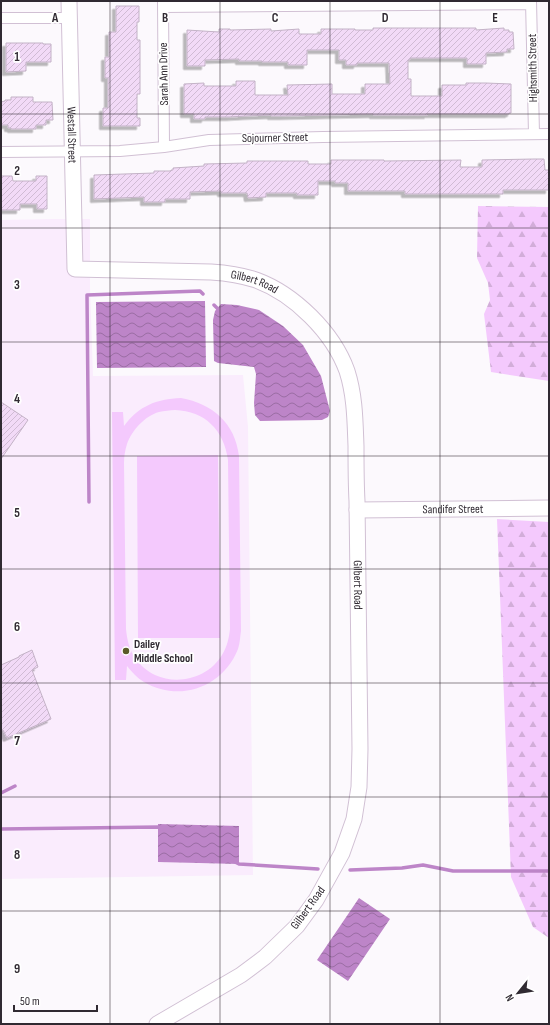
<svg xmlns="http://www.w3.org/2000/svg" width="550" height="1025" font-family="'Sofia Sans Condensed',sans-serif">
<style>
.built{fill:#faecfd}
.grass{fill:#f4c9fd;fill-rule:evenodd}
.forest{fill:url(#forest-firs)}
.water{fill:url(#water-waves)}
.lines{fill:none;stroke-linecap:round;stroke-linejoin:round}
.stream{stroke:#bd85c8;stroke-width:3.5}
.building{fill:url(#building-hatch);stroke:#c3b2c6;filter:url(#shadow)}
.street-casing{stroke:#d1c0d4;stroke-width:12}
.secondary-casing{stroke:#d1c0d4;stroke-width:17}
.street{stroke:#fff;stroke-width:10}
.secondary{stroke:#fff;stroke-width:15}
.grid{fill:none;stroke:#302a32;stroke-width:1;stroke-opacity:0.55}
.poi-dot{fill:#595a28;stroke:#fff;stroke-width:1.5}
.labels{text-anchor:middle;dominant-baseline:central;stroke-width:3.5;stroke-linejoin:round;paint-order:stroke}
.street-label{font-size:12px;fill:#302a32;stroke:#fff}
.poi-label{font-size:12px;font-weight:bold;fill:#302a32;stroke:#fff;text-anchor:start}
.grid-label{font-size:13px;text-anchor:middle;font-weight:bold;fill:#302a32;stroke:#fff;stroke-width:3.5;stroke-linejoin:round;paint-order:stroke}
</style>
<defs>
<pattern id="forest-firs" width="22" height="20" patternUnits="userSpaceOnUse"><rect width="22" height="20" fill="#f4c9fd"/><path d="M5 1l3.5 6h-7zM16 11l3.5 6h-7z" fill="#d2add9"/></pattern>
<pattern id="water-waves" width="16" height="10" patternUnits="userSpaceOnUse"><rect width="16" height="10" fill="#bd85c8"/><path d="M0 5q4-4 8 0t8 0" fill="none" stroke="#9a6da3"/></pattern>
<pattern id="building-hatch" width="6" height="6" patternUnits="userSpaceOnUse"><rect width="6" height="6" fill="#f2daf7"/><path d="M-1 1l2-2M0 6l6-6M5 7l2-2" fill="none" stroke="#d0bbd4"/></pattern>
<filter id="shadow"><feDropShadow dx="-3.5" dy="3.5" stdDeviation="0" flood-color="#0004"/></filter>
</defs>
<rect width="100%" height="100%" fill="#fcf9fd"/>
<path class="built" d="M54,219H90V288L93,376L243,375L248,427L253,875L1,879V220Z"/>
<path class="grass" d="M181,398C213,404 235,423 239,456L241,631C240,637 240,643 238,649C223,687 180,703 144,682C137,678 132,672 127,666L126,680H115L112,412H123L124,426C139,406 156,399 181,398ZM175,410C205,411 224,430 228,460L230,629C229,638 227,647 222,655C209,677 179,686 155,675C147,671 140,665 135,658C129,649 127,639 126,629L124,463C124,457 125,450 127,444C132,430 145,416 159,412C164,411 170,410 175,410Z
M218,455L220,638H138L137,456Z"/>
<path class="forest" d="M478,206L549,207V381L491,372L484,314L490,300L488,283L477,258Z
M497,519L549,522V938L533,927L511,877Z"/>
<path class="water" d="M205,301L206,367L97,368L96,302Z
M221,304L237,305L259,310L283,326L303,345L321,376L330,411L328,417L322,420L260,421L255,415L254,403L256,374L254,367L218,363L214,361L213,320L215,311Z
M158,824L239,826V864L158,862Z
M359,898L390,919L348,981L317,960Z"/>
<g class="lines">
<path class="stream" d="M214,305L220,311
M89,502L87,295L200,291L203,294
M1,793L15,786
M1,829L159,827L162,829
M235,862L239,864L318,869
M350,870L402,868L423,865L453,871H549"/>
</g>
<path class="building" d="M116,6H139V22H137V40H140V94H137V118H140V126H103V108H108V78H105V57H109V32H116Z
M373,28H476V30L504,28V30H509V32H513L514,49H507V52L486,53V64H467V58H410V60H408V79H411V96H442V85H466V83H486L511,84V113H509V114H427L428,115H373V114L283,116H271V115L246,116L230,117H205V119H194V114H184V84L204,83V86H236V81H255V95H288L287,85L332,84V94H365V84H390L389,63H357V65H346V60H339V50H307V65H288V62H262V61H239V59L205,60V66H187V30L219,32V29H230V30L271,29V31L299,29V34H321V29H355V30H373Z
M6,43H43V44H51V62H26V71L6,72Z
M11,97H33V102H52L53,120H46V125H36V129H11V128H8V125H1V102L5,101V100H11Z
M534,159H544L545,170H549V190H503V194H405V191H348V183H335V181H318V195H297V193H266V197L248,198L247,193H221V191L190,192V199H165V202H144V197L94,199V175L154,173V171H171V170H173V168L204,166V164L247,163V161H308V164H331V160H384V161L461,160L460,167H482V160Z
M1,176H12L13,181H36V176H47V209H37V204H20V210H1Z
M1,402L28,420L1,459Z
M32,650L38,667L32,670L51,719L7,738L3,730L1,731V665L19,657V656Z"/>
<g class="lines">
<defs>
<path id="street" d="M163,1L164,147
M531,1L534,134
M163,7L531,4
M1,18H69
M1,152L120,151L164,147L209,140L323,137L549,134"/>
<g id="secondary">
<path id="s1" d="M69,1L75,269L211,272C226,273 241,275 256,280C294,294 333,332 347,371C355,396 355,421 356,446C356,464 356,483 357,501C358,583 359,666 360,749L359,787L354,819L342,853L316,900L297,926L265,957L241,975L157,1024"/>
<path id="s2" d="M357,510L549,508"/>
</g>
</defs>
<use href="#street" class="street-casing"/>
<use href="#secondary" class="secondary-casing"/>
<use href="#street" class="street"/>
<use href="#secondary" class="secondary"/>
</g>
<path class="grid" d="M110,1V1024M220,1V1024M330,1V1024M440,1V1024M1,114H549M1,228H549M1,342H549M1,456H549M1,569H549M1,683H549M1,797H549M1,911H549"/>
<circle class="poi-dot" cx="126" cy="651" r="4"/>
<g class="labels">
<g class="street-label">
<text transform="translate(533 68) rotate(-91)">Highsmith Street</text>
<text transform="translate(164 74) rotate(-91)">Sarah Ann Drive</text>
<text stroke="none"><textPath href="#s1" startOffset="134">Westall Street</textPath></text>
<text transform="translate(275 138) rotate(-1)">Sojourner Street</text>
<text stroke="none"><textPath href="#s1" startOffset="449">Gilbert Road</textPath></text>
<text stroke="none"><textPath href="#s2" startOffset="96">Sandifer Street</textPath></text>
<text stroke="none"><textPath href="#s1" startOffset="797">Gilbert Road</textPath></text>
<text transform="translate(308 908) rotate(-54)">Gilbert Road</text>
</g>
<g class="poi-label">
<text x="134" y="644">Dailey<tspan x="134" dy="14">Middle School</tspan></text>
</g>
</g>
<g class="grid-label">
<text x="55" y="22">A</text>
<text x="165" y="22">B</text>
<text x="275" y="22">C</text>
<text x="385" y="22">D</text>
<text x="495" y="22">E</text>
<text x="17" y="61">1</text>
<text x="17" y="175">2</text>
<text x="17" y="289">3</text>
<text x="17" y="403">4</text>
<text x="17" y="517">5</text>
<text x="17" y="631">6</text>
<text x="17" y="745">7</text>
<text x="17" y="859">8</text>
<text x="17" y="973">9</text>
</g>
<rect width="550" height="1025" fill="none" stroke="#302a32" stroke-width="4"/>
<g transform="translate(518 993) rotate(240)" stroke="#ffffff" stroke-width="3" paint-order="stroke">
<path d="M0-3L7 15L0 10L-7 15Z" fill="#302a32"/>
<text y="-6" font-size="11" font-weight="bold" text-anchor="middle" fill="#302a32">N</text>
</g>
<path d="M14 1005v6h83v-6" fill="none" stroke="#302a32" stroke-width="2"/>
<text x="20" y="1005" font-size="12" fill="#302a32" stroke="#ffffff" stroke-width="3" paint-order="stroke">50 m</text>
</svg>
